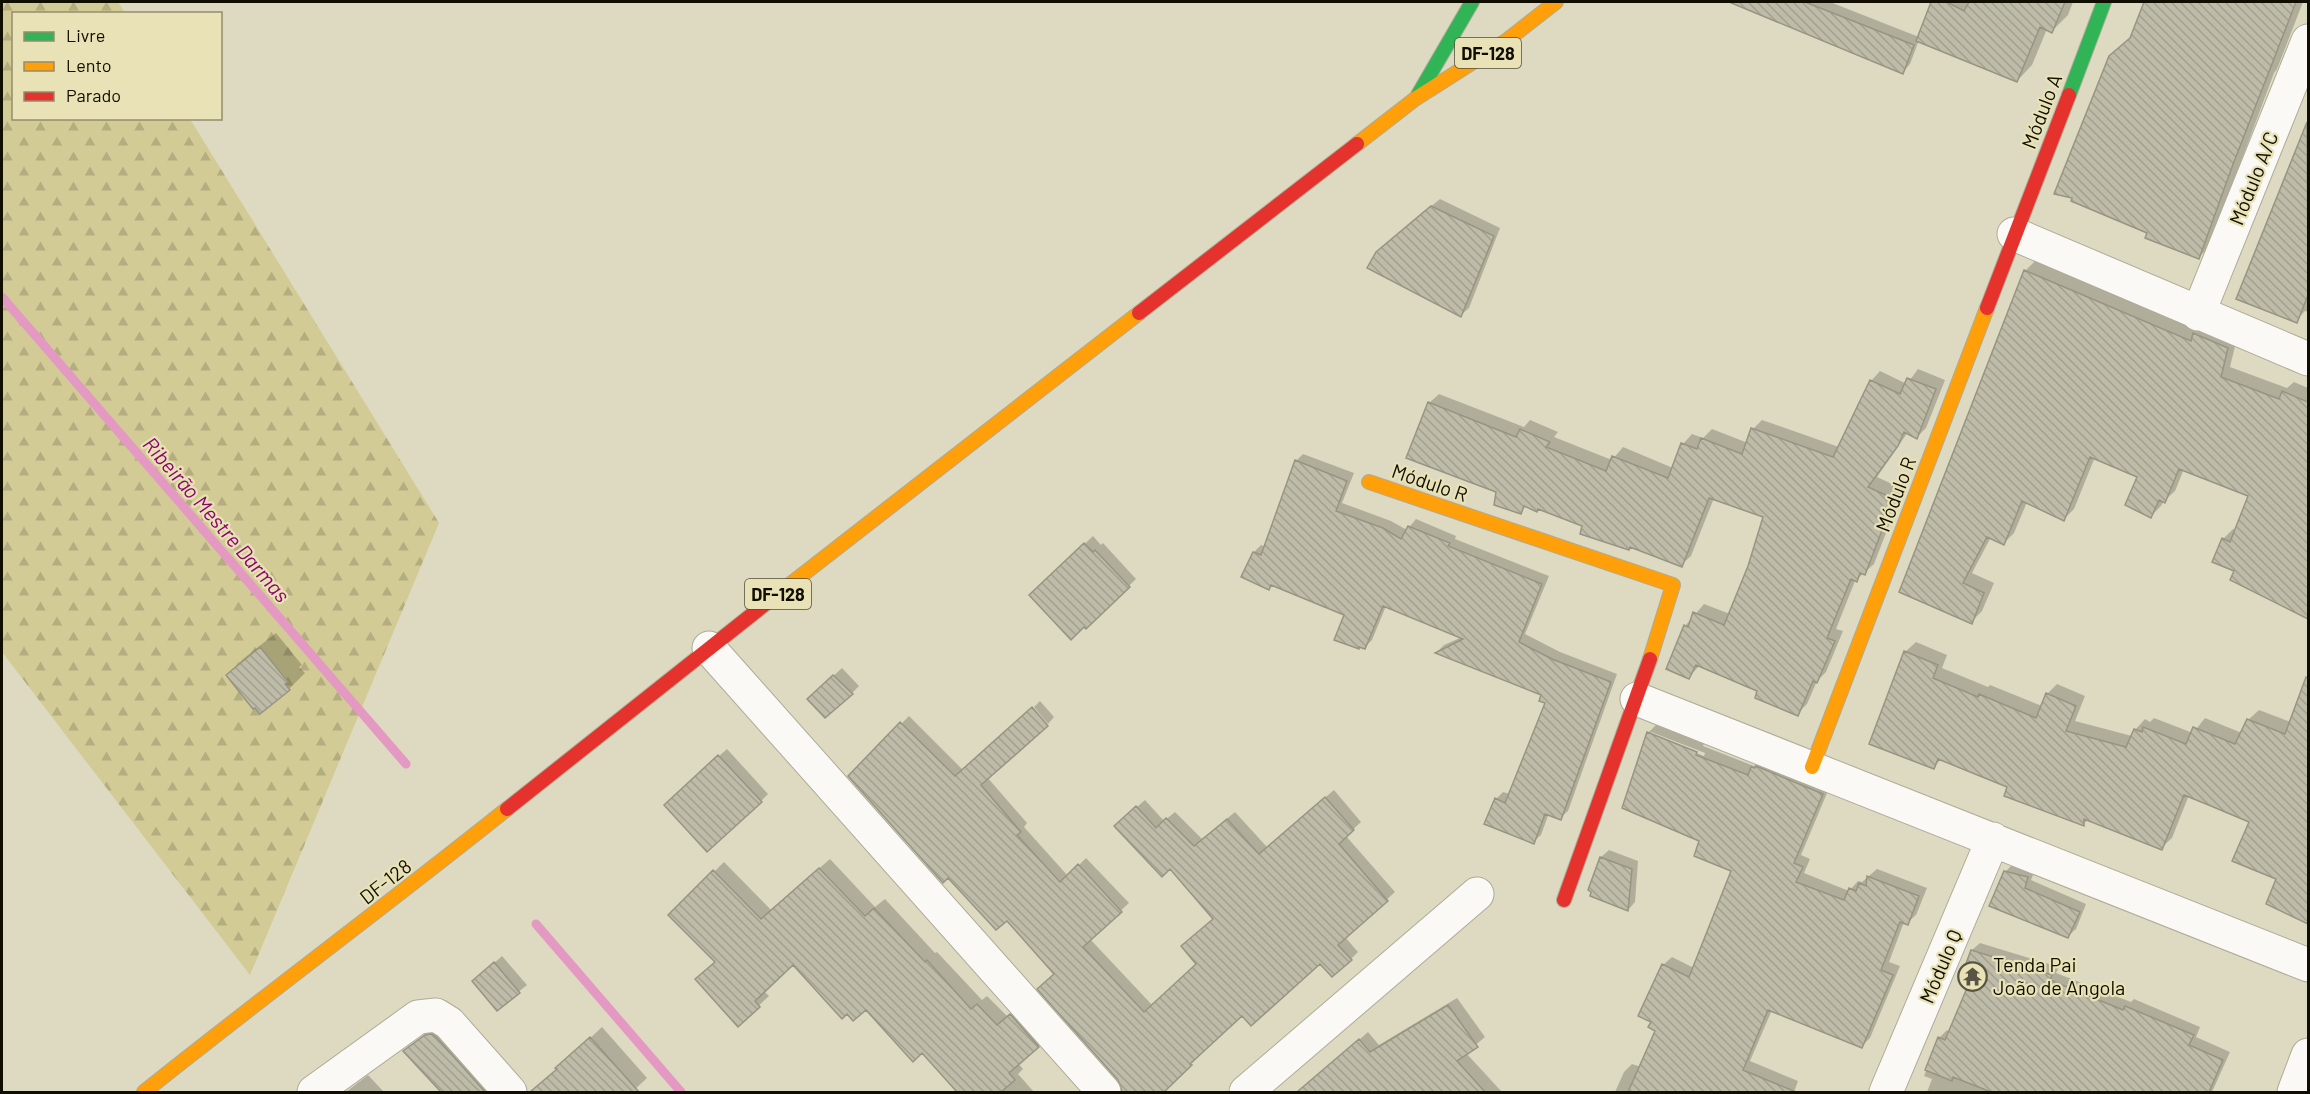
<svg xmlns="http://www.w3.org/2000/svg" width="2310" height="1094" font-family="Barlow,sans-serif">
<style>
.forest{fill:url(#forest-firs)}
.shadow{fill:#0003;fill-rule:evenodd}
.lines{fill:none;stroke-linecap:round;stroke-linejoin:round}
.stream{stroke:#e499c3;stroke-width:9}
.building{fill:url(#building-back-hatch);stroke:#979582;stroke-width:1.5}
.street-casing{stroke:#aeab98;stroke-width:35}
.fast-casing{stroke:#aeab98;stroke-width:16}
.slow-casing{stroke:#aeab98;stroke-width:16}
.jam-casing{stroke:#aeab98;stroke-width:16}
.street{stroke:#faf9f6;stroke-width:33}
.fast{stroke:#30b455;stroke-width:14}
.slow{stroke:#ff9f0a;stroke-width:14}
.jam{stroke:#e5322d;stroke-width:14}
.labels{text-anchor:middle;dominant-baseline:central;stroke-width:4.5;stroke-linejoin:round;paint-order:stroke}
.shield{fill:#e8e2b6;stroke:#514e37;stroke-width:1.5}
.shield-label{font-size:18px;font-weight:bold;fill:#100e01}
.street-label{font-size:20px;fill:#100e01;stroke:#e8e2b6}
.poi-label{font-size:20px;fill:#100e01;stroke:#e8e2b6;text-anchor:start}
.water-label{font-size:21px;font-style:italic;fill:#8d056e;stroke:#e8e2b6}
</style>
<defs>
<pattern id="forest-firs" width="22" height="20" patternUnits="userSpaceOnUse" patternTransform="scale(1.5)"><rect width="22" height="20" fill="#d3cb95"/><path d="M5 1l3.5 6h-7zM16 11l3.5 6h-7z" fill="#b4ad7f"/></pattern>
<pattern id="building-back-hatch" width="6" height="6" patternUnits="userSpaceOnUse" patternTransform="scale(1.5)"><rect width="6" height="6" fill="#bebca8"/><path d="M-1 5l2 2M0 0l6 6M5-1l2 2" fill="none" stroke="#a2a08f"/></pattern>
</defs>
<rect width="100%" height="100%" fill="#dddac1"/>
<path class="forest" d="M2,2H118L125,13L14,14V118L190,119L439,523L250,975L2,652Z"/>
<path class="shadow" d="M1730,2H1830L1919,37L1933,2H2073L2068,15L2052,31L2047,29L2032,65L2017,81L1919,40L1910,64L1903,72Z
M2145,2H2303L2277,69L2274,73L2209,247L2199,257L2148,232L2132,37Z
M2308,129V312L2305,311L2296,321L2304,134Z
M1440,199L1500,228L1469,308L1461,315L1386,244Z
M2035,261L2237,338L2230,367L2287,388L2294,382L2308,388V617L2232,580L2236,570L2223,539L2233,529L2237,530L2250,496L2184,469L2175,491L2164,501L2161,506L2151,516L2139,476L2095,457L2074,509L2063,520L2027,502L2014,533L2004,543L1991,537L1972,573L1994,583L1982,611L1971,622L1955,614L2025,271Z
M1918,369L1945,380L1926,428L1917,437L1908,432L1877,477L1903,489L1874,564L1855,581L1836,629L1843,631L1826,672L1817,681L1807,704L1797,714L1759,690L1700,665L1689,677L1685,626L1704,604L1730,614L1749,566L1765,516L1714,498L1691,556L1681,565L1539,507L1526,506L1520,512L1498,491L1429,403L1439,394L1524,427L1530,420L1558,432L1554,437L1612,460L1623,447L1673,468L1683,444L1692,434L1703,438L1712,429L1748,443L1753,429L1762,420L1839,447L1871,381L1880,371L1907,384Z
M1303,454L1354,473L1342,503L1391,521L1407,530L1416,519L1456,536L1455,539L1549,576L1525,634L1560,652L1617,674L1568,811L1560,818L1549,813L1541,835L1533,842L1496,799L1503,792L1510,794L1547,703L1543,694L1437,652L1444,645L1462,637L1386,606L1372,640L1365,647L1346,614L1273,584L1269,588L1254,552L1261,545L1266,547L1296,461Z
M1093,536L1101,545L1103,543L1136,579L1086,627L1031,595Z
M276,633L302,665L299,667L305,673L289,689L255,705L228,675L243,659Z
M1916,642L1947,655L1942,668L1988,687L1990,685L2042,706L2047,694L2057,684L2085,696L2075,721L2132,736L2135,730L2145,719L2150,722L2154,718L2193,733L2205,718L2242,733L2248,720L2259,710L2291,722L2308,679V766L2294,801L2308,807V922L2268,903L2278,878L2251,821L2189,795L2172,838L2161,848L2089,819L2083,824L2009,786L1941,759L1934,767L1905,652Z
M842,668L859,686L852,693L816,692Z
M1040,701L1054,717L1048,724L1034,707Z
M909,716L963,770L987,777L1027,823L1024,827L1068,876L1086,858L1129,903L1090,939L1153,1006L1198,963L1215,918L1123,819L1145,800L1164,821L1175,812L1202,839L1235,812L1267,847L1334,790L1361,822L1346,836L1395,892L1345,937L1358,952L1351,959L1320,962L1242,1014L1197,1055L1198,1057L1161,1092H1124V1087L1055,974L1007,919L850,776Z
M1656,725L1704,743L1703,746L1754,766L1760,760L1830,786L1801,855L1810,859L1804,873L1849,891L1858,881L1862,882L1877,869L1927,888L1916,915L1907,923L1904,922L1889,962L1900,966L1870,1038L1862,1046L1772,1010L1750,1061L1798,1081L1794,1092H1615L1624,1072L1632,1064L1641,1067L1657,1030L1663,965L1672,957L1694,968L1733,870L1701,840L1648,733ZM1651,732L1705,753L1704,756L1651,735Z
M727,749L768,794L761,801L673,797Z
M1609,850L1638,861L1635,902L1628,910L1601,857Z
M830,859L875,907L885,899L935,953L937,952L982,1000L987,996L1008,1017L1020,1006L1048,1036L1018,1063L1023,1069L1018,1074L1034,1092H959L922,1051L866,1008L793,962L764,991L769,996L738,1025L716,961L670,915L724,862L771,910Z
M2013,864L2035,870L2031,880L2086,904L2076,929L2068,936L2005,872Z
M1980,943L2059,967L2056,973L2131,1002L2134,999L2200,1027L2196,1037L2230,1052L2212,1092H1927L1932,1079L1924,1076L1939,1038L1947,1030L1950,1032L1972,980L1963,977L1972,950Z
M502,956L527,985L497,1009L482,974Z
M1457,998L1485,1037L1466,1053L1502,1092H1312L1307,1086L1368,1032L1379,1045Z
M602,1027L647,1078L632,1092H541L537,1088Z
M434,1028L490,1092H443L405,1051Z
M368,1075L384,1092H346Z"/>
<g class="lines">
<path class="stream" d="M2,297L406,764
M536,924L681,1092"/>
</g>
<path class="building" d="M1729,2H1805L1914,45L1903,74Z
M1931,2H1947L1964,11L1969,2H2065L2052,33L2040,27L2017,82L1916,41Z
M2144,2H2296L2232,167L2199,259L2145,238L2147,233L2071,201L2072,198L2054,194L2109,56L2130,38Z
M2307,122L2308,295L2297,323L2236,299Z
M1431,206L1494,236L1461,317L1367,268L1376,252Z
M2024,270L2191,341L2193,333L2228,348L2221,377L2279,399L2282,391L2308,402V619L2230,580L2234,571L2212,562L2222,538L2230,542L2248,496L2179,469L2165,503L2159,500L2151,518L2125,505L2137,477L2090,457L2064,521L2022,501L2004,545L1987,537L1963,583L1984,593L1972,624L1899,592Z
M1907,378L1936,389L1917,439L1904,432L1898,446L1868,487L1894,499L1865,575L1860,573L1857,582L1851,579L1827,638L1835,641L1817,683L1813,681L1798,716L1755,698L1757,691L1696,665L1689,679L1666,669L1684,625L1688,627L1693,612L1724,625L1748,566L1763,517L1709,498L1682,567L1630,547L1629,550L1580,534L1582,526L1538,509L1537,512L1524,506L1521,514L1494,505L1496,492L1406,458L1428,402L1516,437L1520,429L1550,442L1546,447L1606,471L1612,456L1668,478L1681,443L1697,449L1701,438L1742,454L1751,428L1833,457L1870,380L1900,394Z
M1295,460L1347,481L1336,511L1383,528L1401,539L1408,526L1450,543L1448,546L1542,584L1519,642L1552,659L1611,682L1561,820L1545,814L1534,844L1484,824L1495,798L1505,803L1545,703L1539,701L1541,695L1435,653L1463,639L1383,606L1365,649L1359,647V649L1334,640L1344,615L1271,585L1269,590L1241,577L1253,552L1261,555Z
M1084,543L1093,552L1095,550L1130,587L1086,629L1084,627L1071,640L1029,595Z
M260,647L288,682L285,684L290,690L260,714L255,708L253,709L226,675Z
M1904,651L1938,665L1933,678L1978,697L1979,694L2036,718L2046,693L2076,706L2066,731L2126,747L2134,729L2142,732L2143,727L2186,744L2193,727L2235,744L2247,719L2285,734L2306,677L2308,678V924L2266,904L2276,879L2232,861L2249,822L2211,806L2184,795L2162,850L2084,819V826L2004,796L2007,787L1938,759L1934,769L1869,744Z
M833,675L853,694L825,718L807,699Z
M1032,707L1048,726L981,785L1021,832L1017,835L1060,882L1078,864L1122,912L1083,947L1144,1012L1196,964L1181,946L1213,919L1170,869L1162,877L1114,826L1136,806L1156,828L1166,818L1194,846L1227,819L1259,854L1325,797L1354,830L1339,844L1388,901L1338,945L1352,960L1332,977L1320,964L1251,1026L1242,1016L1190,1064L1192,1065L1164,1092H1122L1118,1080L1037,989L1054,974L1007,921L996,930L948,878L943,883L848,776L900,722L955,776Z
M1647,732L1697,752L1696,755L1748,775L1751,767L1755,768L1756,766L1823,794L1794,863L1803,867L1796,882L1844,900L1849,888L1856,891L1859,883L1866,886L1867,876L1919,896L1908,925L1900,922L1881,970L1893,975L1862,1048L1768,1010L1743,1070L1796,1092H1628L1655,1031L1648,1027L1651,1022L1638,1016L1662,964L1689,977L1731,871L1694,856L1699,841L1622,808Z
M718,755L762,802L707,852L664,805Z
M1600,857L1632,869L1628,911L1590,896L1591,892L1588,890Z
M819,868L865,916L874,908L925,962L927,960L971,1009L977,1004L997,1025L1010,1014L1039,1047L1009,1073L1015,1080L1001,1092H957L922,1053L913,1062L866,1010L853,1021L847,1014L842,1019L793,965L755,1001L760,1007L738,1027L695,979L715,962L668,915L713,870L761,919Z
M2004,871L2028,877L2025,888L2080,912L2068,938L1989,906Z
M1971,950L2052,975L2050,980L2123,1010L2125,1006L2194,1035L2189,1045L2223,1060L2209,1092H1991L1953,1077L1952,1081L1925,1070L1938,1037L1945,1040L1970,981L1961,977Z
M494,962L520,993L497,1011L472,981Z
M1448,1005L1478,1047L1457,1061L1485,1092H1297L1359,1039L1370,1052Z
M432,1034L437,1038L485,1092H441L403,1051L425,1035Z
M590,1037L639,1092H530L557,1069L555,1068Z"/>
<g class="lines">
<defs>
<path id="street" d="M2014,234L2308,359
M2198,314L2308,41
M709,648L1104,1092
M1637,699L2308,965
M314,1092L418,1017L436,1015L449,1023L510,1092
M1246,1092L1477,894
M1886,1092L1993,839
M2294,1092L2308,1055"/>
<path id="fast" d="M1418,95L1472,2
M2069,95L2104,2"/>
<path id="slow" d="M1357,144L1415,99L1506,41L1556,2
M1369,482L1673,585L1650,659
M788,586L1139,313
M1812,767L1987,308
M144,1092C264,996 387,905 507,809"/>
<path id="jam" d="M1987,308L2069,95
M1139,313L1357,144
M507,809L788,586
M1564,900L1650,659"/>
</defs>
<use href="#street" class="street-casing"/>
<use href="#fast" class="fast-casing"/>
<use href="#slow" class="slow-casing"/>
<use href="#jam" class="jam-casing"/>
<use href="#street" class="street"/>
<use href="#fast" class="fast"/>
<use href="#slow" class="slow"/>
<use href="#jam" class="jam"/>
</g>
<defs>
<symbol id="temple-ring" viewBox="-11 -11 22 22"><circle r="9.5" fill="#e8e2b6" stroke="#585544" stroke-width="1.5"/><path d="M0-6L5-2H3V0L6.5 2.5H4V6H1.5V3h-3V6H-4V2.5H-6.5L-3 0V-2H-5Z" fill="#585544"/></symbol>
</defs>
<g fill-rule="evenodd">
<use href="#temple-ring" x="1956" y="960" width="33" height="33"/>
</g>
<g class="labels">
<g class="shield">
<rect x="1455" y="38" width="66" height="30" rx="4.5"/>
<rect x="745" y="579" width="66" height="30" rx="4.5"/>
</g>
<g class="shield-label">
<text x="1488" y="53">DF-128</text>
<text x="778" y="594">DF-128</text>
</g>
<g class="street-label">
<text transform="translate(2041 111) rotate(-69)">Módulo A</text>
<text transform="translate(2253 178) rotate(-68)">Módulo A/C</text>
<text transform="translate(1430 482) rotate(19)">Módulo R</text>
<text transform="translate(1895 494) rotate(-69)">Módulo R</text>
<text transform="translate(385 881) rotate(-38)">DF-128</text>
<text transform="translate(1940 966) rotate(-67)">Módulo Q</text>
</g>
<g class="poi-label">
<text x="1993" y="964">Tenda Pai<tspan x="1993" dy="23">João de Angola</tspan></text>
</g>
<g class="water-label">
<text transform="translate(217 519) rotate(49)">Ribeirão Mestre Darmas</text>
</g>
</g>
<rect width="2310" height="1094" fill="none" stroke="#100e01" stroke-width="6"/>
<rect x="12" y="12" width="210" height="108" fill="#e8e2b6" stroke="#928d6e" stroke-width="1.5"/>
<rect x="24" y="32" width="30" height="9" fill="#30b455" stroke="#928d6e" stroke-width="1.5"/>
<text x="66" y="42" font-size="18" fill="#100e01">Livre</text>
<rect x="24" y="62" width="30" height="9" fill="#ff9f0a" stroke="#928d6e" stroke-width="1.5"/>
<text x="66" y="72" font-size="18" fill="#100e01">Lento</text>
<rect x="24" y="92" width="30" height="9" fill="#e5322d" stroke="#928d6e" stroke-width="1.5"/>
<text x="66" y="102" font-size="18" fill="#100e01">Parado</text>
</svg>
